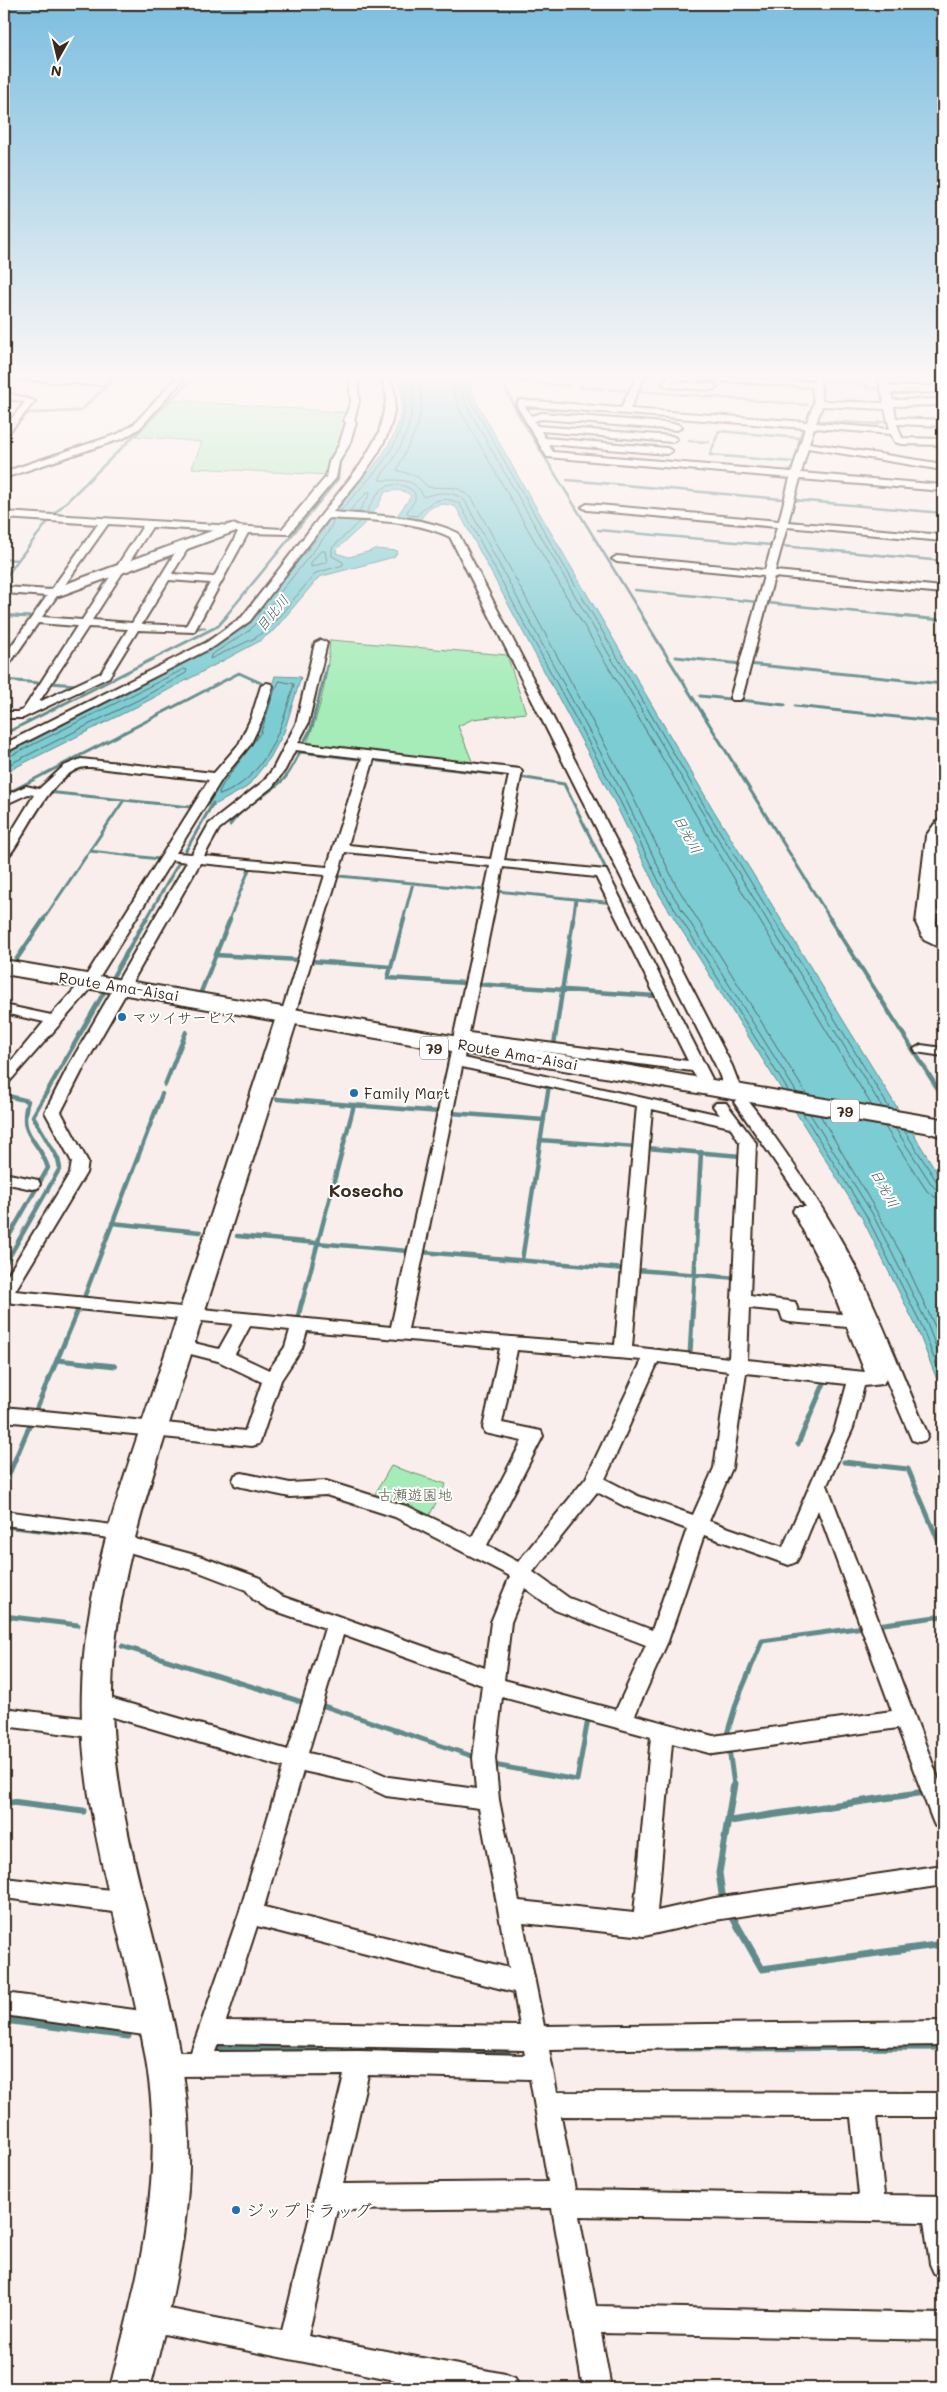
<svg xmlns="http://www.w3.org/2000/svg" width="947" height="2392" font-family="Mali,'Klee One',sans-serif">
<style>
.green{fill:#a5ecb8;stroke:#708b6b}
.water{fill:#7bccd3;stroke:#618b8b}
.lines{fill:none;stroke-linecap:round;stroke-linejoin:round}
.shore{stroke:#556b66;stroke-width:1}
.stream-far4{stroke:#618b8b;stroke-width:2.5}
.stream-far3{stroke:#618b8b;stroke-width:3}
.stream-far2{stroke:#618b8b;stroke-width:4.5}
.stream-far1{stroke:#618b8b;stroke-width:5}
.stream{stroke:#618b8b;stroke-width:7}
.street-tunnel{stroke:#d3c7c2;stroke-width:16;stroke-dasharray:16 8;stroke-linecap:butt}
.street-casing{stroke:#3b2a1e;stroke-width:4}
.secondary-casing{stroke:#3b2a1e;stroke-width:4}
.primary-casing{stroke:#3b2a1e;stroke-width:4}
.street{fill:#fff;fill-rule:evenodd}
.secondary{fill:#fff;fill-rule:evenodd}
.primary{fill:#fff;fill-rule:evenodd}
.poi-dot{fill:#1f6fb2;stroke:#fff;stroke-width:2}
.labels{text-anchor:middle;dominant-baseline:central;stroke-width:4;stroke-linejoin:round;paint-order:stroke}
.far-water-label{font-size:14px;font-style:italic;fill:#4e5b54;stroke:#fff}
.shield{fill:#fff;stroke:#766a62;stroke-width:1}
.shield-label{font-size:14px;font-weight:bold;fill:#3b2a1e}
.street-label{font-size:15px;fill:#3b2a1e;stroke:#fff}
.poi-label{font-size:15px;fill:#3b2a1e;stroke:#fff;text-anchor:start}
.park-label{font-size:15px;fill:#565a44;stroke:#fff}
.quarter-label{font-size:18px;font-weight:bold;fill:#3b2a1e;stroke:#fff}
.near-poi-label{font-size:18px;fill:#3b2a1e;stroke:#fff;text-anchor:start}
</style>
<rect width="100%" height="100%" fill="#f9eeeb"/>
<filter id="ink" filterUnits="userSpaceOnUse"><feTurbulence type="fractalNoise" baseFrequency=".02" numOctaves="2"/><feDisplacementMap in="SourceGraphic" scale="10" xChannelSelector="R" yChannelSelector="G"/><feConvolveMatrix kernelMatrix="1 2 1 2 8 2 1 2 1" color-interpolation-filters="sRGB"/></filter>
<g filter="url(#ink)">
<path class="green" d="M171,400L350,413L330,475L192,468L202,442L136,436Z
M330,640L507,655L526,713L473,719L458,726L474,766L306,745C320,713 328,675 330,640Z
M391,1466L446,1484L429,1516L422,1518L372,1499Z"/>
<path class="water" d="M398,376H467L477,403L519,478L714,811L943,1182V1395L916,1326L862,1218L659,894L615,803L456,507C438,500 429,507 419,521L395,519L411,496C404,489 394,490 385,492L378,506L363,525L337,549L336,553L349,557L371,551L374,549L398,551L394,557L319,577L274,630L258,642L140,705L4,773V755L205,653L246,626L323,531C329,515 341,503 352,491C383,457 412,424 398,376Z
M275,676L301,677L284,732L270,758L247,787L213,806H206L221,778L265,709Z"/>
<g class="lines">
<path class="shore" d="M410,376C417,407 409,434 392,461C388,468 382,472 379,480C400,481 413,476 424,497C438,492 453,490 465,501L625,798L669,889L797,1093
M418,376L422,403L418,425L397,470L418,477L428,487L457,488L472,498L632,795L676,885L807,1095
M448,376L461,412L561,587L715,847L872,1106
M456,376L468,408C601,644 738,877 882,1107
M462,376L473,405L550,542L709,814L890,1109
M340,511C379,467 414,440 403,376
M348,512L369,491L370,494L358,513
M366,513C375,500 378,484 397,485C404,485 410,488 415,493V500L407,512L409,515L417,516C430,501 442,494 460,504L620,801L664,892L789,1092
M334,520L327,534L250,630L211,655L210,659L255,638L271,626L316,573L343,565V562L332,556V548L360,521
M321,551H325L327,562L311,567V563Z
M280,681L294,684C282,728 266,778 220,795L219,792L223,784L261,732L274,692Z
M4,759L184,669L187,670L186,673L138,700L4,767
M802,1112L866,1215L921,1324L943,1382
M810,1114L872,1213L926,1321L943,1365
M820,1115L902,1255L943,1344
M885,1127L927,1191L935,1197L943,1198
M895,1128L932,1185L936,1189L943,1190
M904,1130L937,1182L943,1184"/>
<path class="stream-far4" d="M358,376V406
M500,376L517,412L643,617
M822,379L866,384V388H882
M511,381L569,386
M579,387L604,389
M609,389L629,391
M638,391L808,405
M819,421L879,424V422H891
M144,425L195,376
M4,437L28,413L80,411L113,380L124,376
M689,441L709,442
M715,441L719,431L800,438
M714,444L710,455L793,462
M798,445L803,427
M567,480L782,499
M794,500L943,513
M57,516L53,515L142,428
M250,527L283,529
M598,530L770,545
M782,546L943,561
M4,559L18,560L50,519
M4,580L18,560
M635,590L758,602
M767,603L910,617
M4,615L29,617
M225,617L338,479L340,460"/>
<path class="stream-far3" d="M12,616L31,617
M642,616L831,920
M897,616L943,620
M196,628H205
M676,657L741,664
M748,664L943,684
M4,680L40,683
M50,683L76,685
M700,696L730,699
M740,700L785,705
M795,706L943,722
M4,734L218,626L227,616
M304,742L311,729L327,666
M378,761L509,776
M519,777L564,784L606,869
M4,795L239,673L261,683
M124,800L190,807
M230,825C244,804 267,796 284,779C291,771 295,761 300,752L358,759
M90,851L159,859
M339,876L486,890
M496,891L614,903
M630,902L633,901
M43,920L124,800L47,792
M146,920L213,803
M229,920L250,867
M403,920L413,883
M573,920L576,899"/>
<path class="stream-far2" d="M404,919L388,978L466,983
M830,919L943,1097
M216,955L299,960
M16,960L44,919
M311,961L391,967
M475,984L655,996
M201,992L230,919
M554,1045L573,919
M165,1085L186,1032
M4,1095L28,1101C17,1137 39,1138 48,1168L4,1245
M277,1099L440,1112
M451,1113L544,1120
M540,1140L636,1147
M646,1148L741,1156
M112,1223L200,1232
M237,1236L408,1251
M422,1252L625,1269
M522,1260L549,1085
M4,1266L60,1168L58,1159L33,1116L146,919
M637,1270L737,1278
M85,1295L162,1094
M302,1303L354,1105
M693,1303L701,1152"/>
<path class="stream-far1" d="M298,1317L302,1301
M690,1354L693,1301
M57,1360L115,1366
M36,1410L78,1310
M798,1444L825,1381L820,1380
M844,1462L908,1469L943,1552
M4,1486L31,1422
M4,1526L91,1536
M4,1616L78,1625
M877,1625L943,1616
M122,1646L302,1702
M321,1705L475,1757
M727,1734L737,1701L762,1641L864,1627
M729,1749L734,1785
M494,1765L577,1780L588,1719"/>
<path class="stream" d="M4,1801L83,1811
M730,1821L925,1792
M723,1901L719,1873L734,1784
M732,1916L762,1969L943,1944
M4,2020L128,2036
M221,2048L508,2050
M677,2048L943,2047"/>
<path class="street-tunnel" d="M704,1079L721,1106"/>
<defs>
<path id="street" d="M7,376H43L100,379L104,376H112L102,385L11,379Z
M178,376H186L140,428L124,438L4,478V472L118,434L134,424Z
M349,376H357L359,402L354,420L356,423L349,445L339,462L336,478L289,534L248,533L194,632L138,630L109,677L23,718H4V712H17L23,710L77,626L38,623L8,666L4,667V656L47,596L4,593V587L51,590L98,524L4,518V512L282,529L326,477L329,462L339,445L346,423L344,420L351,402ZM108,524L143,526L82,620L42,617ZM152,527L238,532L214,577L172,574L190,545L185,542L181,543L132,623L92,620ZM169,580L210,583L186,626L142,624ZM88,627L128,629L101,673L39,702Z
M381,376H389C391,382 395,391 395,398C395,443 359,479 333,512C375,516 419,515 458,533L732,1066L742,1092L739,1095L734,1097L726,1092L716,1066L450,537C413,519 369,521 329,518L250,621L215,646L4,753V744L207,642L242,617L361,464L379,433L387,397Z
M637,376H645L630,409L807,422L814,403L812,387L695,379L691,376H724L812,382V376H820L822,401L884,403L878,376H886L890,387L943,386V392L891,393L893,400L943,399V405L894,406L896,418L943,420V426L897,424L902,438L943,439V445L901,444L895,442L891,434L814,428L809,443L943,464V470L808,448L801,473L943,485V491L800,479L788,522L943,535V541L787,527L775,571L943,587V593L774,577L742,698L740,700H732L730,698L764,576L617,562L612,559L617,556L765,570L777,527L587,510L582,507L587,504L779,521L790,478L547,457L517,406L518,401L521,400L621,408ZM525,406L805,428L792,472L553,452L548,444L667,454L672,451L667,448L545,438L541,431L672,442L677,439L672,436L537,426L534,421L542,419L677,430L682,427L677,424L542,413L531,416ZM822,406L885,409L890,429L816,423Z
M667,376H675L672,382L713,384L717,387L713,390L667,387L663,384Z
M4,392L35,401L7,435L4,436V428L25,402L4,398Z
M321,640L327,643L308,724L298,743L520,769L522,772L504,860L606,870L712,1079L704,1084L699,1082L692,1071L467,1041L464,1047L460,1048L465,1052L464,1058L720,1115L713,1106L716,1103H726L756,1143L750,1296L795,1302L798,1311L842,1314L827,1276L793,1211L795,1207H806L734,1102L737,1099H747C787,1153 825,1208 856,1268C883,1322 904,1380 928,1435L926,1440L919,1442L912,1440L882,1370L886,1379L883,1384L864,1386L853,1428L827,1485L943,1791V1829L935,1826L932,1819L898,1728L713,1754L672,1743L657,1911L715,1898L943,1865V1885L715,1920L644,1936L523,1923L544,2026L943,2021V2045L549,2050L557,2092L943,2093V2117H876L884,2195L943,2196V2277L934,2273L930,2264L924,2222L579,2216L596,2306L943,2314V2340L601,2333L611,2388H583L552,2208L337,2210L308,2336L505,2374L515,2378L519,2388H437L422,2385V2388H394L395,2380L149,2331L140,2327L136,2318L140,2309L149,2305L282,2331L344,2075L164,2076L155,2072L152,2064L155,2056L164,2052H191L239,1914L283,1767L96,1712L89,1709L86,1703L89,1697L96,1694L288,1750L325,1628L267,1608L253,1599L246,1590L199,1572L111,1547L108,1542L110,1538L4,1525V1511L128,1527L131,1532L128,1537L202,1557L260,1578L267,1587L281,1596L485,1668L491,1622L510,1576L395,1517L326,1495L290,1497L242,1487L235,1485L233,1480L235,1475L242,1473L290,1483L326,1481L409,1507L472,1537L522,1441L485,1433L483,1428L500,1348L307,1331L302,1348L281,1380L261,1439L259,1444L252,1446L4,1421V1407L245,1431L262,1382L218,1361L175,1350L172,1346L175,1342L181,1340L219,1349L233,1324L4,1302V1281L70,1173L72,1162L45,1112L69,1065L187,862L172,860L95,984L9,1082L4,1084V1070L44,1022L4,1013V1005L51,1015L84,979L209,780C177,777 146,773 114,770C104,769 90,765 80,768C44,780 18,855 4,859V844L34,795L28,794L4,805V796L26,786L39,789L64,766L81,759L214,773L239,744L251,718L261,686L267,683L271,684L273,686L263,718L250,745L222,779L176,853L192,854L209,824L264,781L273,769L296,724L315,643ZM295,750L362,758L327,867L204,856L219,829L272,787L285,770ZM374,759L509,775L491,859L348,845ZM345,852L490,866L452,1044L457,1048L451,1052L391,1327L15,1291L86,1173L88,1162L61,1112L85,1065L200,863L325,875L281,1014L288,1018L295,1014ZM503,867L596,877L688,1061L469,1033ZM462,1067L637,1106L615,1345L408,1329ZM652,1109L730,1127L740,1143L729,1358L632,1347ZM749,1308L780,1311L783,1320L789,1322L847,1327L865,1372L747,1360ZM250,1326L290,1330L285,1347L269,1370L235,1354ZM517,1350L642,1360L586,1478L518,1562L487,1545L543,1436L541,1431L502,1423ZM658,1362L728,1371L714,1468L693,1515L638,1496L605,1479ZM746,1373L847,1384L835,1428L783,1547L709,1521L732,1468ZM597,1492L624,1506L687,1529L652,1630L569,1598L533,1572ZM818,1510L892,1711L713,1736L635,1715L668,1641L704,1535L789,1565L796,1562L799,1557ZM525,1588L555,1610L646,1645L616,1710L504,1680L511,1622ZM343,1635L482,1685L473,1758L476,1789L389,1777L361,1765L308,1753ZM502,1697L651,1737L634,1913L519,1901L499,1800L495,1758ZM303,1771L358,1783L386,1796L479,1808L509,1968L264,1907ZM257,1926L514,1992L520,2026L226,2021ZM218,2044L524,2050L525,2055L359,2051L215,2052ZM368,2075L530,2079L548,2182L343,2184ZM561,2116L851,2117L859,2195L575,2190Z
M921,1045L943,1048V1056L916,1052L914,1049Z
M4,1173L38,1180L40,1184L38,1188L32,1189L4,1183Z
M4,1708L99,1720L107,1723L110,1729L107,1735L99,1738L4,1726Z
M4,1878L129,1892L137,1896L140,1903L137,1910L129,1914L4,1898Z
M4,1993L158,2013L166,2017L170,2025L166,2033L158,2037L4,2015Z"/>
<path id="secondary" d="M231,524L236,525L238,528L236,531L59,596H49L46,593L49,590Z
M943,820V848L936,923L938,931L943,935V949L924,940L916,923L926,836L936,822Z
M288,1008L296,1009L299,1014C261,1134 223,1253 185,1373C153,1477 114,1580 112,1690C110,1823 165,1950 184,2080C200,2186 177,2286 150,2388H110C136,2284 163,2189 149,2080C131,1949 77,1822 82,1688C85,1578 125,1476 159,1372C199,1253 238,1133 277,1014L280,1009Z"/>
<path id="primary" d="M4,960L937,1118L943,1120V1137L930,1133L4,974Z"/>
</defs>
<use href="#street" class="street-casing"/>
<use href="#secondary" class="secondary-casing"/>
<use href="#primary" class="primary-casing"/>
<use href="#street" class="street"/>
<use href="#secondary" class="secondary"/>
<use href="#primary" class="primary"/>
</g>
</g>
<linearGradient id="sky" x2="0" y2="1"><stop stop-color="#7cbee0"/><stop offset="0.53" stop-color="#fcf7f6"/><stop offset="1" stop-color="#fcf7f6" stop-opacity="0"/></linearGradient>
<rect width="947" height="710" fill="url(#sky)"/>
<g class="poi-dot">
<circle cx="122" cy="1017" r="5"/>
<circle cx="354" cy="1093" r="5"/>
<circle cx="236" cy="2210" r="5"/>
</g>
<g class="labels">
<g class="far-water-label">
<text transform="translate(272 613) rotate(-51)">目比川</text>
<text transform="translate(688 834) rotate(61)">日光川</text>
<text transform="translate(885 1188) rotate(61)">日光川</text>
</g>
<g class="shield">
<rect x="420" y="1036.5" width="28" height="23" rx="4"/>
<rect x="831" y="1099.5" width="28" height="23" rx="4"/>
</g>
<g class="shield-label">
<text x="434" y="1048">79</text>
<text x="845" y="1111">79</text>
</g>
<g class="street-label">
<text transform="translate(119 986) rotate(9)">Route Ama-Aisai</text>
<text transform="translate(518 1054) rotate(10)">Route Ama-Aisai</text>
</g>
<g class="poi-label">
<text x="132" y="1017">マツイサービス</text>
<text x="364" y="1093">Family Mart</text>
</g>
<g class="park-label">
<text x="415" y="1494">古瀬遊園地</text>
</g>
<g class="quarter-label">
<text x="366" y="1190">Kosecho</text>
</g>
<g class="near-poi-label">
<text x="246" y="2210">ジップドラッグ</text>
</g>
</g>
<rect width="947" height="2392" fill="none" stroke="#fff" stroke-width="20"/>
<rect x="10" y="10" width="927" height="2372" fill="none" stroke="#3b2a1e" stroke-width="2" filter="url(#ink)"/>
<g transform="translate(58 58) rotate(188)" stroke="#ffffff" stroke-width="4" paint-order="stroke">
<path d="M0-4L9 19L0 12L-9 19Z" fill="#3b2a1e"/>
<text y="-8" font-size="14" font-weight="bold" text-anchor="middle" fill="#3b2a1e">N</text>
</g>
</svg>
